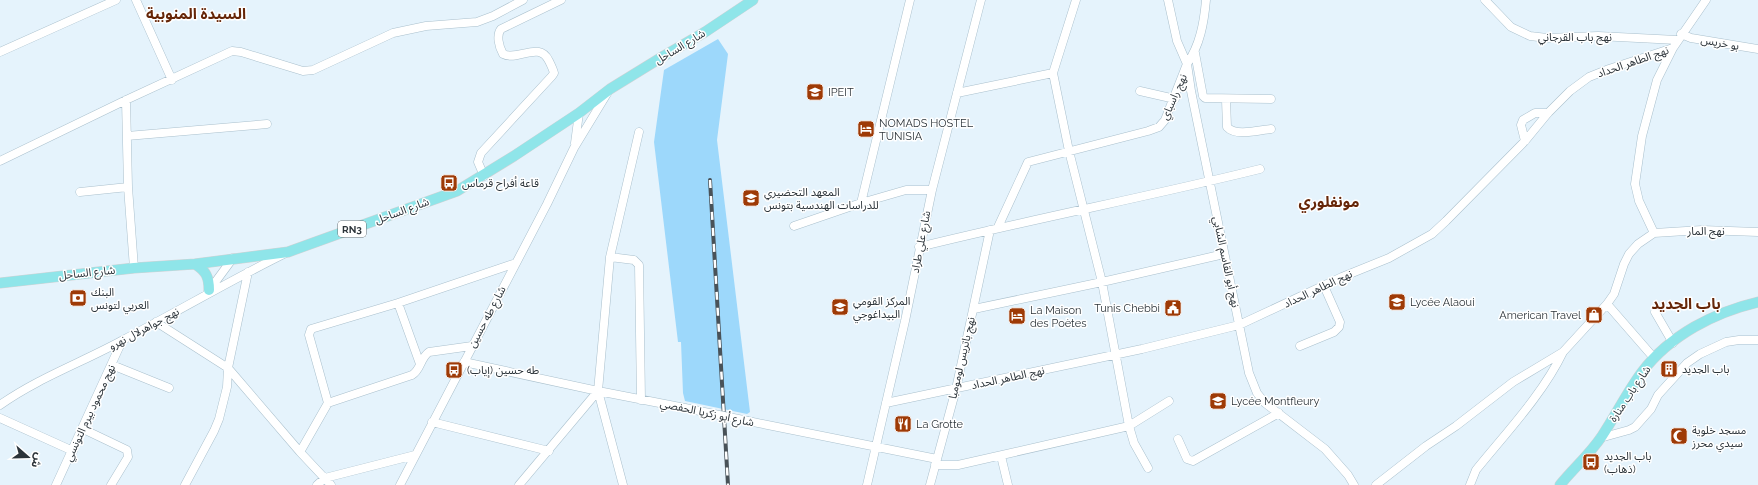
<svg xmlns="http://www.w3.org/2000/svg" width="1758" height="485" font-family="Raleway,'Noto Sans Arabic',sans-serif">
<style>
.green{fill:#9dd8fb}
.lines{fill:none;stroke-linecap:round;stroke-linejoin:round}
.minor-casing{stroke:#aac0cd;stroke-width:9}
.major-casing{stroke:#d1d2d4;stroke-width:11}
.minor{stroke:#fff;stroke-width:8}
.major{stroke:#8fe5e9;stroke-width:10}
.rail-casing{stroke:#495258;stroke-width:4}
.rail{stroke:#fff;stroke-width:2.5;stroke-dasharray:8;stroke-linecap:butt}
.minor-bridge-casing{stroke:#aac0cd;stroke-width:9;stroke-linecap:butt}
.major-bridge-casing{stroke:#d1d2d4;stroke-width:11;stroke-linecap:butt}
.minor-bridge{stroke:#fff;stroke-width:8}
.major-bridge{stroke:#8fe5e9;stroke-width:10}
.labels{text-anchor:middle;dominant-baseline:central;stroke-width:3;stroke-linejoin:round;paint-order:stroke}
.shield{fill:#fff;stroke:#6b7175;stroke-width:1}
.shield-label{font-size:10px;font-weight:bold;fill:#2c343a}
.street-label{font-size:11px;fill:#2c343a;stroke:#fff}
.poi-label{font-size:11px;fill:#2c343a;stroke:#fff;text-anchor:start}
.district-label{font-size:15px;font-weight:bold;fill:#662608;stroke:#fff}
</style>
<rect width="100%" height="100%" fill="#e5f3fc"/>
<path class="green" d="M718,39L728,54L717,140L750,412L747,414L685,401L683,393L681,342H678L654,142L664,70Z"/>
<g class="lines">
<defs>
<path id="minor" d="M136,0L172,80
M1076,0L1053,73L1069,151L1102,282L1129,426L1134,443L1148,468
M1206,0C1204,23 1200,45 1187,64L1191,91L1249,373L1257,393L1265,403L1325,449L1348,475L1354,485
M1485,0L1511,27L1530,36L1547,38L1598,36L1677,40
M1681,34L1691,38L1758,49
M0,52L116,0
M1195,53L1203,96L1205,98L1271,99
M1140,91L1175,99
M957,93L1053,73
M126,100L128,187L134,268
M1226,100L1227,127C1236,137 1259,130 1271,129
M127,136L267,124
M1525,141L1521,125L1523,120L1535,113H1548
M575,143L579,113
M0,161L126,100L232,51L241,52L303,71L313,70L393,33L426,26L477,22L493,16L523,0
M484,176L478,162L481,153L552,76L554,73C553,69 551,65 549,61C539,40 518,62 503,54C499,47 496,35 501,29L561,0
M80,192L128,187
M861,203L910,0
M794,226L861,203L906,190H932
M998,227L1028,162L1148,131L1159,127L1165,120L1187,64L1177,41L1168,0
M1654,233L1639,201L1635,184L1642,136L1657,80L1673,48
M919,247C1032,219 1147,197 1260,169
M610,257L634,260L639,265L641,400
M208,292L233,258
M398,303L420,364
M1607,304L1654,358
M974,309L1102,282L1224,254
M1655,312L1673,343
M156,322L228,368L300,452L331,485
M1300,346L1334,332L1339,327L1340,322L1324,286
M464,362L598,391L685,408
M112,365L169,388
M328,403L412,375C421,370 420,358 429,352L472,346
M886,403L1142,349L1239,325L1342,277L1389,258L1432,234L1446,221L1525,141L1548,113L1570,91L1589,77L1609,69L1673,48L1706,0
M0,405C38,378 83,362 123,340C177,312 229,281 284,254
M0,418L73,451
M748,421L937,459
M432,422L549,451
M83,429L127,450L128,457L111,485
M1600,438L1629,430L1635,427L1651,409L1658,395L1687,363L1700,354L1726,342L1739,340H1758
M1178,439L1187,459L1193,461L1279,413
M300,452L328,403L309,335L311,329L398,303L516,263
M1001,456L1008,485
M935,465H958L1129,426L1169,401
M56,485L122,341
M185,485L214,431L219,419L227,387L228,368L248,272
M317,485L325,478L415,455
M400,485L547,204L574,148L608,92
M519,485L598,391
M623,485L598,391L610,257L639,132
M867,485L905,321L932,190L981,0
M930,485L956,389L990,230
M1376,485L1426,446L1456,426L1513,382L1563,352L1607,304L1614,294L1624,264L1629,254L1638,244L1654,233L1702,230L1758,232
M1470,485L1476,470C1505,434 1543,394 1563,352"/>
<path id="major" d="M705,32L753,0
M195,264C206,271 209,277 209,290
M0,283L134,268L195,264L288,252L457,191L514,156L579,113L610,89L662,57
M1560,485C1573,469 1590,454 1602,436C1616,415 1627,392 1642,372C1670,335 1715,312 1758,302"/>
</defs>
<use href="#minor" class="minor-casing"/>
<use href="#major" class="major-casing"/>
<use href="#minor" class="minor"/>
<use href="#major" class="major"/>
<defs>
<path id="rail" d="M710,180L728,485"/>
</defs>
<use href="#rail" class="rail-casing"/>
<use href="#rail" class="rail"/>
<defs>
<path id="minor-bridge" d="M685,408L748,421"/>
<path id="major-bridge" d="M662,57L705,32"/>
</defs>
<use href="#minor-bridge" class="minor-bridge-casing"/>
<use href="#major-bridge" class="major-bridge-casing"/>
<use href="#minor-bridge" class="minor-bridge"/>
<use href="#major-bridge" class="major-bridge"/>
</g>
<defs>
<symbol id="university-square" viewBox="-11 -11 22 22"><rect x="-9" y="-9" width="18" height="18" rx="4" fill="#9e3a06" stroke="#fff"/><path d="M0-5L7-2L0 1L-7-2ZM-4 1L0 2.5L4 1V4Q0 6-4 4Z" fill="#fff"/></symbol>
<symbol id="hotel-square" viewBox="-11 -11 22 22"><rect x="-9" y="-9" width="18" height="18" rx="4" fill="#9e3a06" stroke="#fff"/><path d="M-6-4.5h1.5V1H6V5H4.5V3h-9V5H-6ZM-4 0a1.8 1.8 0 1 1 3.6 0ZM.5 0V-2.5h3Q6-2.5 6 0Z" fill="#fff"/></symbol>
<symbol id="bus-square" viewBox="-11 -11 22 22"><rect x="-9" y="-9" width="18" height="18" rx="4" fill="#9e3a06" stroke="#fff"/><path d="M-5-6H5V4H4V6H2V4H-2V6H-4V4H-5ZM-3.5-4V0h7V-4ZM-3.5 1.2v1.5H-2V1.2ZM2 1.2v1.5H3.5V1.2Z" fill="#fff"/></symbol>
<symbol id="bank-square" viewBox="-11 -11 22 22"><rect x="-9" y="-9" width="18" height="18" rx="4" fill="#9e3a06" stroke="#fff"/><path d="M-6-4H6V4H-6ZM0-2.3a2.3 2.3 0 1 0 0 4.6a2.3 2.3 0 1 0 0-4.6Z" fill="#fff"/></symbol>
<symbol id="school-square" viewBox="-11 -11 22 22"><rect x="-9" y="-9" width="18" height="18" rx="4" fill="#9e3a06" stroke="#fff"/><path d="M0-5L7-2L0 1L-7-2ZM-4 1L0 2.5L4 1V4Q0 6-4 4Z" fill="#fff"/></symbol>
<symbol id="civic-square" viewBox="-11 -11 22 22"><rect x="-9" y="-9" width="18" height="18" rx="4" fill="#9e3a06" stroke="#fff"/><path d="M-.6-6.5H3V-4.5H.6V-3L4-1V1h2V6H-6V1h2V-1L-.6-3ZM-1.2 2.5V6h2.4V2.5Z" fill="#fff"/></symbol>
<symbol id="shop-square" viewBox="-11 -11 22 22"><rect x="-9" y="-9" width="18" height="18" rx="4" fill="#9e3a06" stroke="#fff"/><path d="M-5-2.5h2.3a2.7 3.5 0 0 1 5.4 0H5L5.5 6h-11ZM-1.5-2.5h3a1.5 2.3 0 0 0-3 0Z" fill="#fff"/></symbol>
<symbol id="building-square" viewBox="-11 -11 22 22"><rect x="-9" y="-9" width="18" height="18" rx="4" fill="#9e3a06" stroke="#fff"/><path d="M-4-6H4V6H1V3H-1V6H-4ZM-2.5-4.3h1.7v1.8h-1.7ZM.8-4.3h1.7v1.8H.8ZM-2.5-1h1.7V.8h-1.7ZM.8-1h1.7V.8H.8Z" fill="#fff"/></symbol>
<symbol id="restaurant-square" viewBox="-11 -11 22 22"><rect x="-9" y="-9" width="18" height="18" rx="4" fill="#9e3a06" stroke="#fff"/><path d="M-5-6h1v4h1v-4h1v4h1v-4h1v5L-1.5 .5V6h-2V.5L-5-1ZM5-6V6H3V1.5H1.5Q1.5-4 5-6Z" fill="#fff"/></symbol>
<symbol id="mosque-square" viewBox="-11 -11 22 22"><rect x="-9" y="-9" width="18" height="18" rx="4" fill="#9e3a06" stroke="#fff"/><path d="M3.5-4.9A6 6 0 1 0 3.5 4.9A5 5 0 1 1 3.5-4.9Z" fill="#fff"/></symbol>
</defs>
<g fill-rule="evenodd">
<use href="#university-square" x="805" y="82" width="20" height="20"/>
<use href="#hotel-square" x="856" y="119" width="20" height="20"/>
<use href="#bus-square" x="439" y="173" width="20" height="20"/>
<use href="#university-square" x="741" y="188" width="20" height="20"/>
<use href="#bank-square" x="68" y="288" width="20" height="20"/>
<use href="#school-square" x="1387" y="292" width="20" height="20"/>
<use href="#university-square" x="830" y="297" width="20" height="20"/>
<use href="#civic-square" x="1163" y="298" width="20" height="20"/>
<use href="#shop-square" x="1584" y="305" width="20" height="20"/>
<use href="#hotel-square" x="1007" y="306" width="20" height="20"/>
<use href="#building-square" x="1659" y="359" width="20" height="20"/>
<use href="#bus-square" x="444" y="360" width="20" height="20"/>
<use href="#school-square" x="1208" y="391" width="20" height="20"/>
<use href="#restaurant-square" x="893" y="414" width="20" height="20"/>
<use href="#mosque-square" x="1669" y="426" width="20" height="20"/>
<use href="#bus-square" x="1581" y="452" width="20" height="20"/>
</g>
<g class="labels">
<rect class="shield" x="338" y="221" width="28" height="16" rx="3"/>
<g class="shield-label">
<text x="352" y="229">RN3</text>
</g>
<g class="street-label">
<text x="1575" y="37">نهج باب القرجاني</text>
<text transform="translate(1720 43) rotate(10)">بو خريس</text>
<text transform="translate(680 47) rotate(-31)">شارع الساحل</text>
<text transform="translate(1633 62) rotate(-19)">نهج الطاهر الحداد</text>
<text transform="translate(1174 97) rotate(-66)">نهج راسباي</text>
<text transform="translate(402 211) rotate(-20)">شارع الساحل</text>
<text x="1706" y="231">نهج المار</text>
<text transform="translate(921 242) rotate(-79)">شارع علي طراد</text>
<text transform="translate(1226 262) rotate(78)">نهج أبو القاسم الشابي</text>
<text transform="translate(87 273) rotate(-6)">شارع الساحل</text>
<text transform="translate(1318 289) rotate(-25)">نهج الطاهر الحداد</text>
<text transform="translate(487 317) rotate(-62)">شارع طه حسين</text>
<text transform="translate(144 329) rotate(-28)">نهج جواهرلال نهرو</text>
<text transform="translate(962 358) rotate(-77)">نهج باتريس لومومبا</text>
<text transform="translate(1008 378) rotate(-12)">نهج الطاهر الحداد</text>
<text transform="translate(1630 394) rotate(-56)">شارع باب منارة</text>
<text transform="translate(90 413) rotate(-65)">نهج محمود بيرم التونسي</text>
<text transform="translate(707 413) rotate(12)">شارع أبو زكريا الحفصي</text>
</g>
<g class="poi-label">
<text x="828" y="92">IPEIT</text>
<text x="879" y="123">NOMADS HOSTEL<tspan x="879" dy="13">TUNISIA</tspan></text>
<text x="462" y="183">قاعة أفراح قرماس</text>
<text x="764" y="192">المعهد التحضيري<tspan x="764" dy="13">للدراسات الهندسية بتونس</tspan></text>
<text x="91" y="292">البنك<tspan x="91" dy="13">العربي لتونس</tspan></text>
<text x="853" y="301">المركز القومي<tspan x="853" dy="13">البيداغوجي</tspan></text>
<text x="1410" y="302">Lycée Alaoui</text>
<text x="1160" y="308" text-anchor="end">Tunis Chebbi</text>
<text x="1030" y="310">La Maison<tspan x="1030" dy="13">des Poètes</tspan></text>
<text x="1581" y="315" text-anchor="end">American Travel</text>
<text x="1682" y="369">باب الجديد</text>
<text x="467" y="370">طه حسين (إياب)</text>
<text x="1231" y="401">Lycée Montfleury</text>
<text x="916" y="424">La Grotte</text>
<text x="1692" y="430">مسجد خلوية<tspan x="1692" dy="13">سيدي محرز</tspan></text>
<text x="1604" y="456">باب الجديد<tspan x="1604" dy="13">(ذهاب)</tspan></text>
</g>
<g class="district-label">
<text x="196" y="14">السيدة المنوبية</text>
<text x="1329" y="202">مونفلوري</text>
<text x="1686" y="304">باب الجديد</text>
</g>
</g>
<g transform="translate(28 457) rotate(110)" stroke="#ffffff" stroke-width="3" paint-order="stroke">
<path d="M0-3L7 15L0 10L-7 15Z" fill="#2c343a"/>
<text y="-6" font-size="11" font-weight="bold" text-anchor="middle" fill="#2c343a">ش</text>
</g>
</svg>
